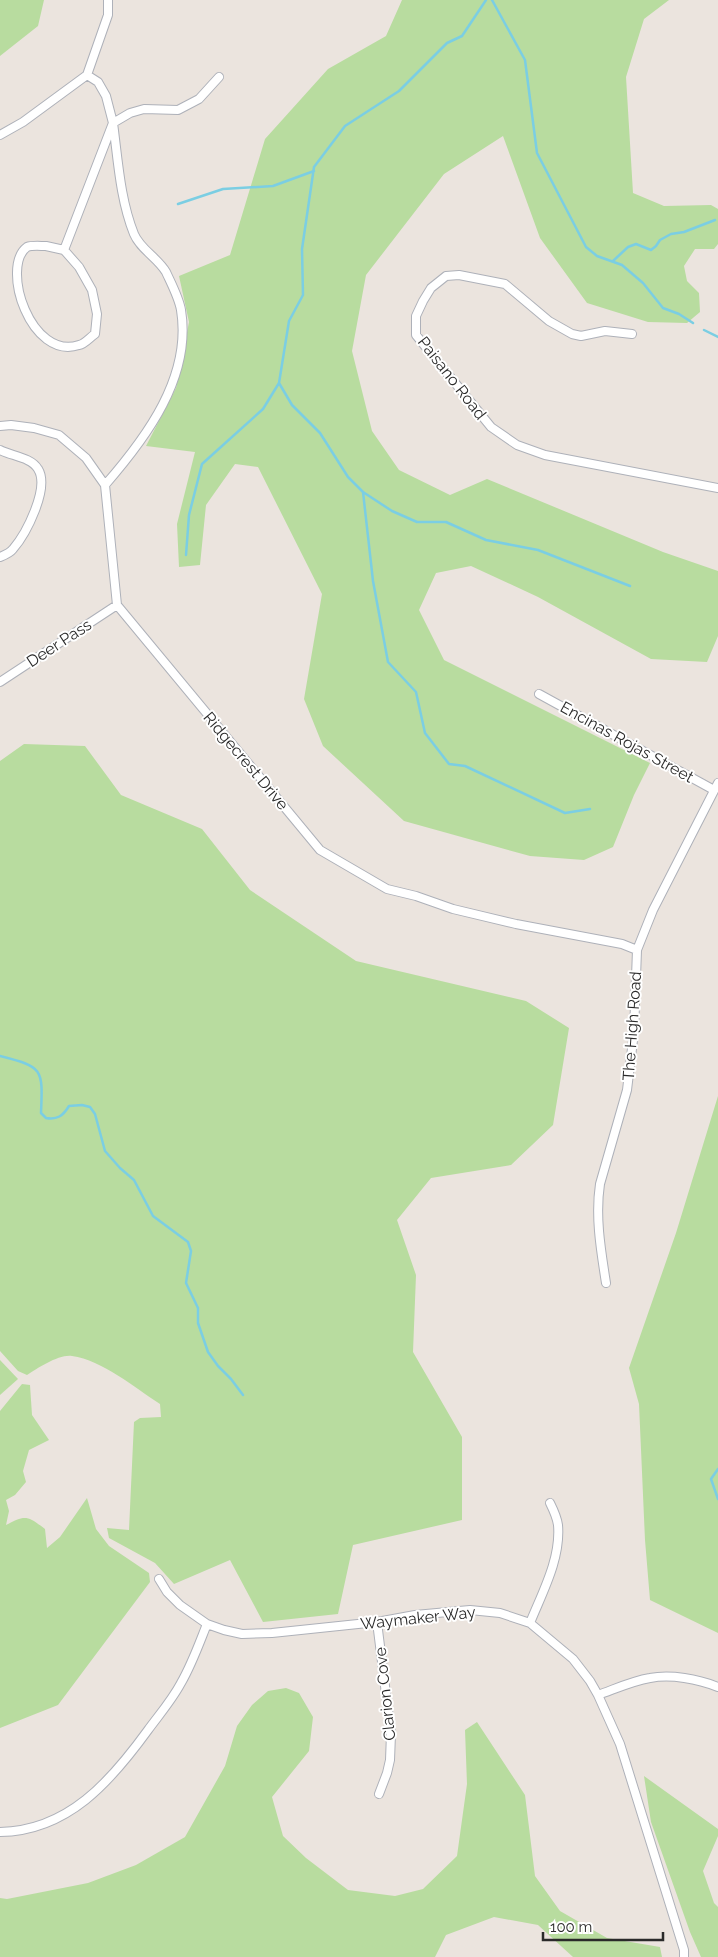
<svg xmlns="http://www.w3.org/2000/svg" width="718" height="1957" font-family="Raleway,sans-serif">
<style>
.green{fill:#b8dc9f}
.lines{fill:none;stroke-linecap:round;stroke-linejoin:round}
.stream{stroke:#7bcee3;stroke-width:2.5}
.street-casing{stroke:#aeb1b9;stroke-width:10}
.street{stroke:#fff;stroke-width:8}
.labels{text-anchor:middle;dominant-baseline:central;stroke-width:4;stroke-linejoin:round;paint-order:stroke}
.street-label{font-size:16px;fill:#2a2a2a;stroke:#fff}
</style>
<rect width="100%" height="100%" fill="#ebe4de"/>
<path class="green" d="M0,0H44L38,26L0,56Z
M402,0H669L644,19L626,77L633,193L664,206L711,205L718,209V244L714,249H695L684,266L687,281L699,293L700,312L687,323L648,322L587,303L540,238L503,136L444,174L366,275L352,351L372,431L399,470L450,495L487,479L663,552L718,571V636L707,662L651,659L538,597L471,566L436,573L419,610L444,660L650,763L634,795L613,847L584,860L530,856L404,821L323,746L304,699L322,594L258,467L235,464L206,505L200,565L179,567L177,524L195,452L146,446L176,388L189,322L179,276L230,255L265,139L328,69L386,36Z
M24,744L85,746L121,795L202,829L250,890L356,961L526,1001L569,1028L553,1125L511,1165L431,1178L397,1220L416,1275L413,1352L462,1437V1520L353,1545L338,1614L263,1622L230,1560L174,1584L155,1563L109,1538L107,1528L129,1530L134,1422L140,1418L161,1417L160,1404C135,1388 102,1360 72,1356C59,1354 38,1368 27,1375L18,1371L0,1351V761Z
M718,1096V1633L650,1600L645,1540L639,1404L629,1368L676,1233Z
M0,1360L18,1379L0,1395Z
M22,1384L30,1385L32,1415L49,1440L29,1450L23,1471L26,1482L15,1495L6,1500L9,1511L6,1525C25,1515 27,1515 45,1529L47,1548L60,1537L87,1498L96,1529L109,1546L149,1573L150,1582L58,1705L0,1728V1411Z
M286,1688L299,1693L313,1717L309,1751L272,1797L283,1836L306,1858L348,1890L395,1896L423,1889L457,1856L467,1784L465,1730L477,1722L525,1795L535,1876L560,1911L607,1938L660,1947L662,1957H573L538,1925L494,1917L446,1935L435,1957H0V1898L7,1899L88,1883L136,1865L185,1837L225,1766L237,1726L252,1705L268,1691Z
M644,1776L718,1829V1836L703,1871L714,1903L718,1907V1957H701L690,1932L651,1822Z"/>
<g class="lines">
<path class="stream" d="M492,0L525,60L537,153L586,247L597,256L622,265L643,283L663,308L679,314L693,323
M178,204L223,189L273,186L314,171
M613,261L628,247L636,244L651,250L656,246L660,240L671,234L684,232L715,220
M704,330L718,337
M279,383L292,405L320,433L348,477L363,492L373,581L388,662L416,692L425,733L449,764L465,766L565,813L590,809
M363,492L392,511L417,522H446L486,540L538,550L630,586
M186,555L189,515L202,464L263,409L279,383L289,321L303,295L302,249L314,167L345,126L399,91L447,43L462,36L486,0
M0,1056C43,1067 43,1068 41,1113L46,1118C57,1120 63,1116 69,1106L82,1105L90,1107L95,1114L105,1151L120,1168L134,1180L153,1216L188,1242L191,1251L186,1283L198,1308V1323L208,1352L218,1366L231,1379L243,1395
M718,1469L711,1479L718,1499"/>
<defs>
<path id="street" d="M0,135L23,122L87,75L108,15V0
M46,246L64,250L79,267L92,290L97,314L95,334C90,337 85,344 79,345C31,361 0,267 27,247C32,245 40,246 46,246Z
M64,250L113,123L106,96L98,82L87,75
M632,334L605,331L581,336L572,334L549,321L505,284L459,275L446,276L431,288L423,301L416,316V335L491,427L517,445L545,455L718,488
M0,426L11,425L34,428L59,435L86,458L105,485L117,605L320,850L387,889L416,896L453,909L516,924L622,944L637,950
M0,450C11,456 31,457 38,469C50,488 26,534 13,549C10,553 5,555 0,557
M105,485C146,438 192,377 181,310C179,298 171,283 166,272C158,258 140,249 134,234C120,199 118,160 113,123L130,113L144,109L178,110L199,99L219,77
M0,682L117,605
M539,694L714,790
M606,1283C601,1251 595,1217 600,1184L627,1090L634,1032L637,950L653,910L718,783
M159,1579L167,1592L180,1605L207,1624L224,1630L242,1634L272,1633L377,1622L415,1615L470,1610L500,1613L530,1623L573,1659L590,1681L598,1695L620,1744L684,1950V1957
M377,1622L391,1734L390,1760L387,1773L379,1794
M530,1623C542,1593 561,1559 558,1525C557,1518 553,1509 550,1503
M598,1695C615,1689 632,1681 650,1678C671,1674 698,1679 718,1687
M0,1832C68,1831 111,1781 148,1730C159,1715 172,1700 181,1683C192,1664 199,1644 207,1624"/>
</defs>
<use href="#street" class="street-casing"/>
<use href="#street" class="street"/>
</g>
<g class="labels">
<g class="street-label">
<text transform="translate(452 378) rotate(52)">Paisano Road</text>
<text transform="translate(59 643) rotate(-33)">Deer Pass</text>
<text transform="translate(627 742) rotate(29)">Encinas Rojas Street</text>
<text transform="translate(246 761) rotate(50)">Ridgecrest Drive</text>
<text transform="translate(632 1026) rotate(-86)">The High Road</text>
<text transform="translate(418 1618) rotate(-6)">Waymaker Way</text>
<text transform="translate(385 1694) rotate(-96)">Clarion Cove</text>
</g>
</g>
<path d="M543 1932v8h120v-8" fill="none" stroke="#2a2a2a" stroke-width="2.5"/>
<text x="550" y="1932" font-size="15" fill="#2a2a2a" stroke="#ffffff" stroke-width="4" paint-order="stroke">100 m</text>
</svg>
